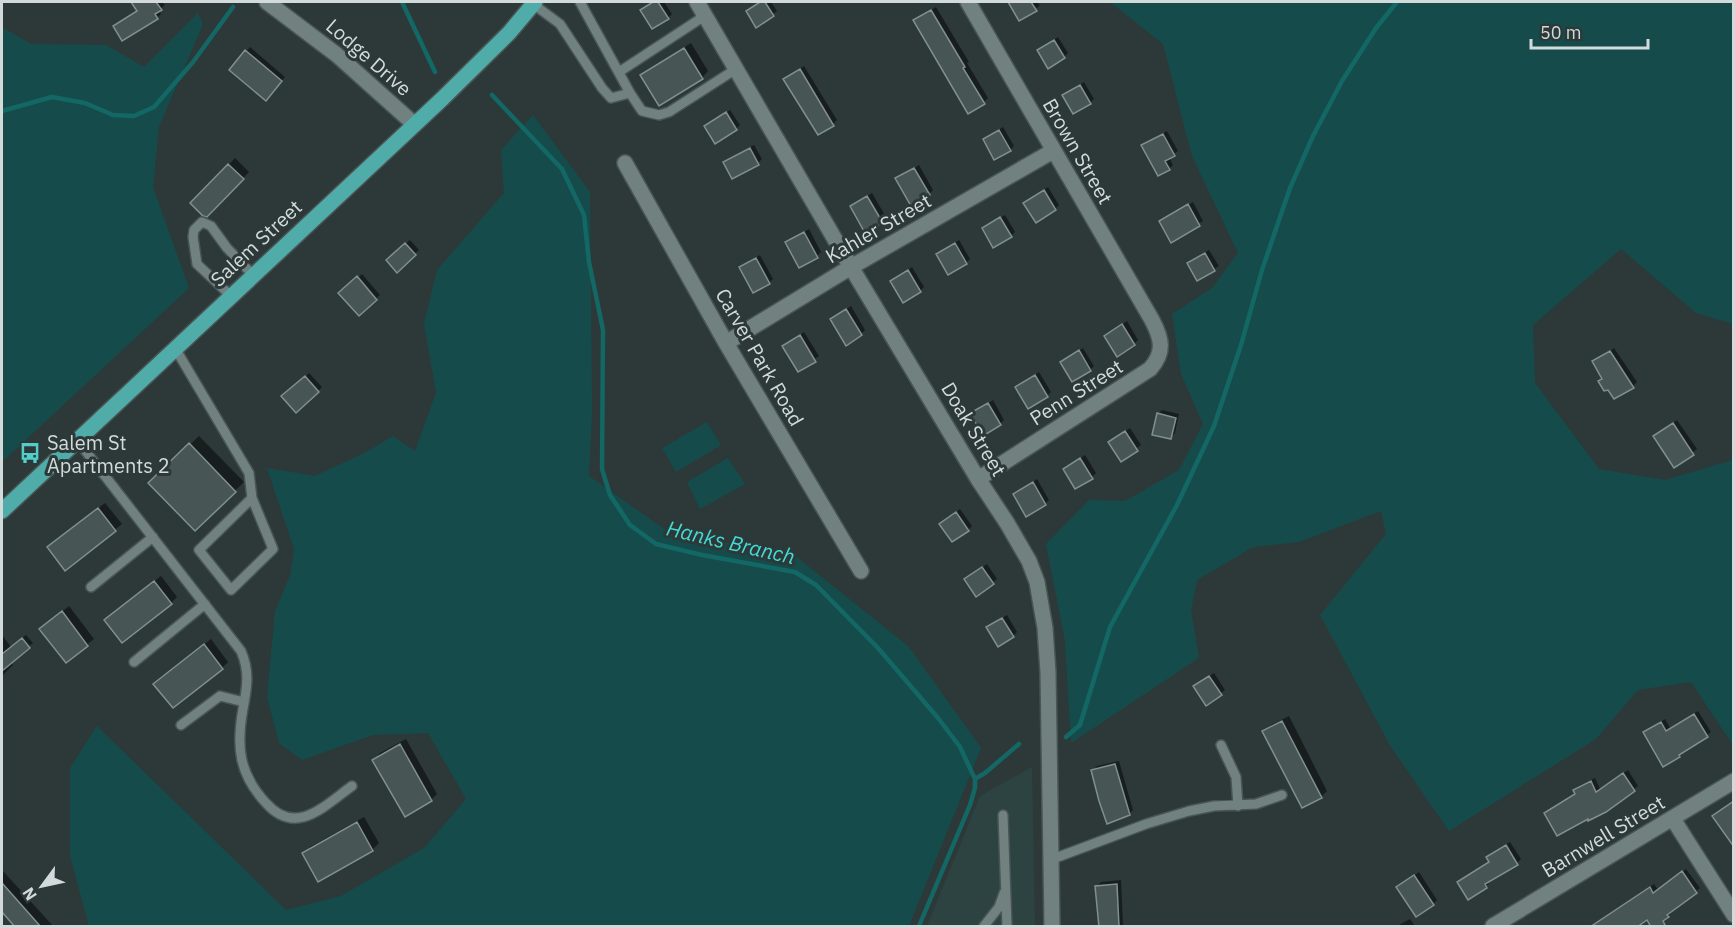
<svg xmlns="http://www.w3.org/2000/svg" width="1735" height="928" font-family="'IBM Plex Sans',sans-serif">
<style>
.built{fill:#2d4342}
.green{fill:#154c4b}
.shadow{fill:#0007}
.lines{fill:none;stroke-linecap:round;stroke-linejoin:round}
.stream{stroke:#136764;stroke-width:4.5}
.building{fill:#475555;stroke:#80908f;stroke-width:1.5}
.service-casing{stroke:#495454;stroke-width:12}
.minor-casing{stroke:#495454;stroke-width:18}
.primary-casing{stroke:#495454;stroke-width:18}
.service{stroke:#718180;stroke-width:9}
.minor{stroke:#718180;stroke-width:15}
.primary{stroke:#4faca9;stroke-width:15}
.labels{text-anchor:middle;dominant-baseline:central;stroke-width:6;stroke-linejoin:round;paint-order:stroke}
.street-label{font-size:20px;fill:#d2dbda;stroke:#2c3938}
.poi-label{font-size:20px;fill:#d2dbda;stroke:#2c3938;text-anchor:start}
.water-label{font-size:21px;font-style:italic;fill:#44dad6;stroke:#2c3938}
</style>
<rect width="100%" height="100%" fill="#2c3938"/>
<path class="built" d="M1032,767L1035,926H927L980,796Z"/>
<path class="green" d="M1110,2H1733V324L1696,313L1621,249L1533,325L1535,383L1599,469L1665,480L1733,460V745L1691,682L1638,690L1596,739L1449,831L1391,747L1320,615L1386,534L1381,511L1299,542L1253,547L1197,580L1191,610L1199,658L1071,743L1065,641L1046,544L1089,500L1125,501L1179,470L1203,424L1181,374L1172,314L1212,288L1238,253L1192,156L1163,44Z
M198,13L203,24L159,127L153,187L189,288L2,462V27L31,44L106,45L144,67Z
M533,115L590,192L592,412L589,476L674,536L788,550L908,646L981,748L909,926H89L70,856V768L97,726L286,910L341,896L424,848L466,799L428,733L373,735L302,760L279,743L267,697L275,611L290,576L294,549L267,468L315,476L366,452L393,436L415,451L436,393L424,324L437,270L504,193L501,150Z
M707,422L721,445L676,472L662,448Z
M728,458L745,484L700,509L687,482Z"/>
<path class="shadow" d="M133,2H162L165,5L159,10L161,14L157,18L139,11Z
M653,2H664L672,14L668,18L642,10Z
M760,2H771L777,11L757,26L747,11Z
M1013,2H1037L1040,5L1036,9L1011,4Z
M936,7L969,62L967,63L988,98L984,102L915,20Z
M1058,37L1068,53L1064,57L1039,50Z
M691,43L708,71L702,78L642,75L649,69Z
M250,47L285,77L269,95L231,70Z
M804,66L837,120L833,124L785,79Z
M1084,82L1094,99L1090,103L1064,95Z
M730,110L740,125L736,129L710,123Z
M1003,127L1014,146L1010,150L984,139Z
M1167,131L1178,151L1169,157L1173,165L1169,169L1143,146Z
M754,145L762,159L758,163L725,162Z
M235,158L249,172L207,215L192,203Z
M919,165L933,190L929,194L897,179Z
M1048,187L1059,205L1055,209L1025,203Z
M872,193L886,217L882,221L852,206Z
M1193,202L1203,221L1171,240L1161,221Z
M1005,215L1015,232L1011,236L988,225Z
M809,229L821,252L817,256L787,242Z
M410,240L419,250L397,270L388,260Z
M959,240L970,259L966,263L938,254Z
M1209,250L1219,266L1198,279L1188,263Z
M760,255L773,279L769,283L741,267Z
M912,267L924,287L920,291L892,281Z
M362,274L380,295L359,314L344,289Z
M851,306L865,330L861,334L832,319Z
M1127,321L1138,340L1134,344L1106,336Z
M804,332L819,356L799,370L788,343Z
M1083,348L1094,366L1090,370L1062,362Z
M1614,348L1637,382L1633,386L1608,388L1594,362Z
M1039,372L1051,392L1047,396L1017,387Z
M309,373L322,387L318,391L287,393Z
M993,400L1004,420L1000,424L972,414Z
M1162,410L1179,414L1175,433L1171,437L1158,414Z
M1677,420L1697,449L1675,466L1659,433Z
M1130,428L1141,445L1121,460L1114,439Z
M199,436L244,482L195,529L150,483Z
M1085,455L1096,473L1092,477L1065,469Z
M1037,479L1049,500L1045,504L1015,494Z
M105,503L122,524L65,569L55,541Z
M960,509L972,526L968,530L945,520Z
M987,564L997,579L976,595L966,579Z
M161,576L177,597L171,603L112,614Z
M69,606L94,639L66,661L41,629Z
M1007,615L1017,632L1013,636L988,627Z
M2,635L11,647L26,635L33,643L10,662L13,665L2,676Z
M211,639L228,662L222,668L162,678Z
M1214,673L1225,690L1207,704L1199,683Z
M1698,711L1711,732L1679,756L1645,732L1665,719L1670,728Z
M1289,716L1327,791L1321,797L1264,731L1271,725Z
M406,739L437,794L431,800L374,760L380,753Z
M1119,761L1133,810L1129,814L1093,770L1097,766Z
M1628,770L1638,786L1605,811L1546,813L1577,793L1575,790L1579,786L1595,778L1600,789Z
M364,817L379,843L372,850L319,880L304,854L310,847Z
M1510,842L1521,859L1517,863L1489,880L1490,882L1486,886L1458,882L1490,861L1488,857L1492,853Z
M1686,869L1700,888L1671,910L1672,912L1668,916L1647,918L1634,926H1591L1654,884L1658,890Z
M2,870L53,926H17L2,910Z
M1419,872L1437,900L1433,904L1398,887Z
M1121,880L1123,926H1101L1097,886L1101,882Z
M1410,919L1415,926H1397Z"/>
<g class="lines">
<path class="stream" d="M402,2L435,72
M492,95L562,169L584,215L589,262L603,330L602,469L610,495L630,525L656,544L702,555L795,572L816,585L878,648L938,718L960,747L975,779V788L970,805L919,926
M2,111L52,97L85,103L113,115L134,116L154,107L193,62L233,7
M1066,737L1080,725L1110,627L1177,505L1214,426L1241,345L1262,270L1290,188L1313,136L1342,81L1376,28L1397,2
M975,779L985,773L1019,744"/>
</g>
<path class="building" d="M131,2H156L162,10L155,14L158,19L122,41L113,26L137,11Z
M653,2H658L669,19L652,29L640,10Z
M760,2H765L774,16L756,28L746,11Z
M1008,2H1031L1037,11L1019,21Z
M931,10L965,67L963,68L985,104L968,114L913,20Z
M1054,40L1065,58L1048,69L1037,50Z
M684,48L703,79L659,106L640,75Z
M245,50L282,81L266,101L229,70Z
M800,69L834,126L818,135L783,79Z
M1080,85L1091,104L1073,114L1062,95Z
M726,112L737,130L715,144L704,126Z
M999,130L1011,151L994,160L983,139Z
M1163,134L1175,156L1165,161L1170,170L1158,176L1141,145Z
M750,148L759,165L732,179L723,162Z
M228,164L244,179L207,217L203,216L190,203Z
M914,168L930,195L911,206L895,178Z
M1044,190L1056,210L1036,223L1023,203Z
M867,196L883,223L865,233L850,206Z
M1188,204L1200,226L1171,243L1159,221Z
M1000,217L1012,237L993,248L982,228Z
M804,232L818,258L799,268L785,242Z
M405,243L416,255L397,273L386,260Z
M955,243L967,264L948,275L936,254Z
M1205,253L1215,271L1197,281L1187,263Z
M756,258L770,284L753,293L739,267Z
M908,270L921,292L903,303L890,281Z
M357,276L377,300L359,316L338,293Z
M846,309L862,335L846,346L830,319Z
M1122,324L1135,345L1117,357L1104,336Z
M800,335L816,362L798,372L782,346Z
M1079,350L1091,371L1072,382L1060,362Z
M1610,351L1634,388L1614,399L1608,390L1604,391L1598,381L1602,379L1592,361Z
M1035,375L1048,397L1028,409L1015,387Z
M305,376L319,392L296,413L281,396Z
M988,403L1001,425L983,436L970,413Z
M1157,413L1176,418L1171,439L1152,435Z
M1673,423L1694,455L1674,468L1653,436Z
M1125,431L1138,451L1121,462L1108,442Z
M189,443L236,492L195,531L148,483Z
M1080,458L1093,479L1075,489L1063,469Z
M1033,482L1046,505L1026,517L1013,494Z
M98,508L116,531L65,571L47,547Z
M956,512L969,531L952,542L939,524Z
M982,567L994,584L976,597L964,579Z
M154,581L172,604L122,643L104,620Z
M62,611L88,646L66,663L39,629Z
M1002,618L1014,637L998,647L986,627Z
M22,638L30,648L2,671V654Z
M204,644L223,669L173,708L153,684Z
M1209,676L1222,695L1206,706L1193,686Z
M1694,714L1708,737L1679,755L1680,757L1663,767L1643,732L1661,722L1666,731Z
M1282,721L1322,798L1302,808L1262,731Z
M400,744L432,801L405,817L372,760Z
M1115,764L1130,815L1107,824L1099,801L1091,770Z
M1623,773L1635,791L1606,812L1588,821V819L1557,836L1544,813L1575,794L1573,790L1591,781L1596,792Z
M1734,801V847L1712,816Z
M357,822L373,851L318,882L302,853Z
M1506,845L1518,865L1485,884L1487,888L1468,900L1457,882L1489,862L1486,857Z
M1682,871L1697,893L1667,915L1669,917L1663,921L1666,927H1651L1647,920L1637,927H1590L1650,887L1653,893Z
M1414,875L1434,905L1416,917L1396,887Z
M2,883L41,927H15L2,912Z
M1117,884L1119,927H1099L1095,886Z"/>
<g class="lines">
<defs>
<path id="service" d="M533,4L560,24L602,88L611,98L630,93L580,2
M619,72L706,15
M630,93L642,111L659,115L669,112L736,69
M231,296L197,264L193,237L194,230L202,222L211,226L227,248L253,275
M175,348L249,473L252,498L199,550L231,590L273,549L252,498
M77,440L241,651C250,671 247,688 243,709C236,747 239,774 266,803C296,837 324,806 352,786
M91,587L153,537
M134,662L205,604
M181,725L220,696L244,702
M1221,745L1236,777L1238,806
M1003,815L1007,926
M1050,860L1146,824L1189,811L1214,806L1256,804L1282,795
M984,926L999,907L1004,893"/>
<path id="minor" d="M267,2L337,55L414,124
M697,2L851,267L978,479L1007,523L1029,561L1037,582L1045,628L1048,672L1052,926
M968,2L1152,320C1162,339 1165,352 1150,369L978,479
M625,163L726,343L861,571
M726,343L851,267L1053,151
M1673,819L1734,915
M1493,926L1734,781"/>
<path id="primary" d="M2,511L442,99L509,33L535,2"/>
</defs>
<use href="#service" class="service-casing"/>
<use href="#minor" class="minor-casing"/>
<use href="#primary" class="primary-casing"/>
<use href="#service" class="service"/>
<use href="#minor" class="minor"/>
<use href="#primary" class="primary"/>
</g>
<defs>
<symbol id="bus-bare" viewBox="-9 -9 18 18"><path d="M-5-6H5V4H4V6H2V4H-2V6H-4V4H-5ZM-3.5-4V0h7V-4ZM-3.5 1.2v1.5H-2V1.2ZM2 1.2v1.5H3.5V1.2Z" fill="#53cdc9" stroke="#2c3938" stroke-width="2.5" paint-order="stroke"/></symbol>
</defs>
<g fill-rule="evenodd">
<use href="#bus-bare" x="15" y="438" width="30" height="30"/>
</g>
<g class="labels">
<g class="street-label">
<text transform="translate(369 57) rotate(41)">Lodge Drive</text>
<text transform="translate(1078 151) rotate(60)">Brown Street</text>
<text transform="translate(878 228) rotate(-30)">Kahler Street</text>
<text transform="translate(256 243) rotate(-43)">Salem Street</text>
<text transform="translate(760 357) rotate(60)">Carver Park Road</text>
<text transform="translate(1076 392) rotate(-32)">Penn Street</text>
<text transform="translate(974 429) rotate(59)">Doak Street</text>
<text transform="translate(1603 836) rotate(-31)">Barnwell Street</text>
</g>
<g class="poi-label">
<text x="47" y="442">Salem St<tspan x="47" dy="23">Apartments 2</tspan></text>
</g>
<g class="water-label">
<text transform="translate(731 542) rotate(13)">Hanks Branch</text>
</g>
</g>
<rect width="1735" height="928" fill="none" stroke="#d2dbda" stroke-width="6"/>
<g transform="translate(42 886) rotate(237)" stroke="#2c3938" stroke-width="4.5" paint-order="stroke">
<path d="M0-4.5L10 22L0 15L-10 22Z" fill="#d2dbda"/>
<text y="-9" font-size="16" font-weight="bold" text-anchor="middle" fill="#d2dbda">N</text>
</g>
<path d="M1531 39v9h117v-9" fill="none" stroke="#d2dbda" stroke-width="3"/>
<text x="1540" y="39" font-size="18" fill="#d2dbda" stroke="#2c3938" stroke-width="4.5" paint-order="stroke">50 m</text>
</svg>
